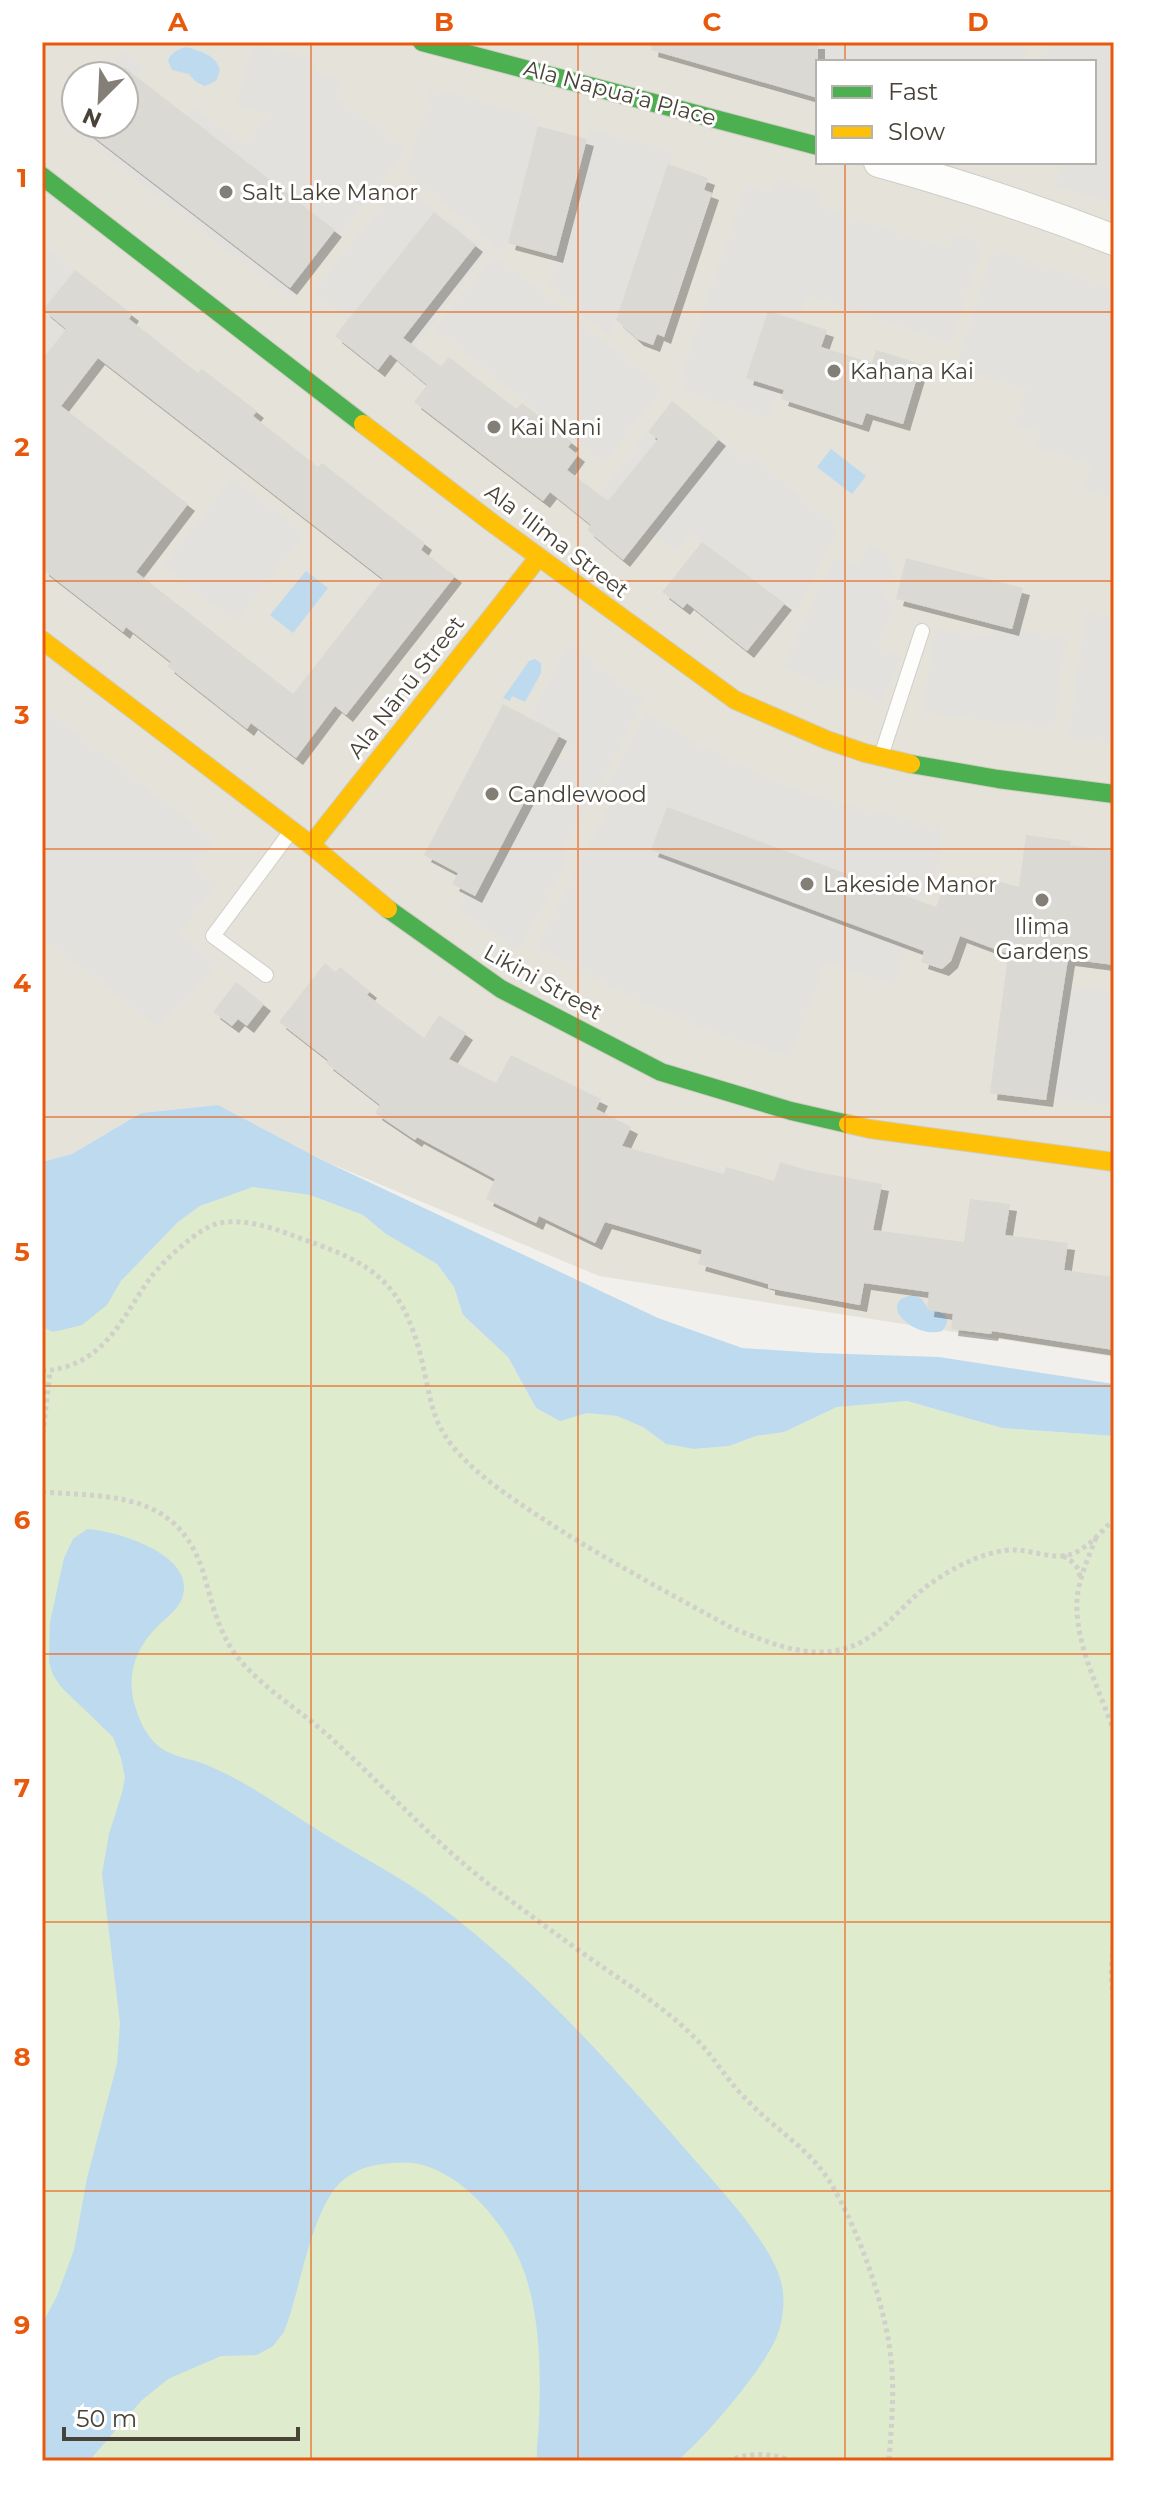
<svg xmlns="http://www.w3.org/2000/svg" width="1156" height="2503" font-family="Montserrat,sans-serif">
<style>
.residential{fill:#e5e2d9;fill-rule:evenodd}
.green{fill:#deebcd}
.parking{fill:#e3e1dd}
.water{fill:#bddaee}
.building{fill:#dbd9d4;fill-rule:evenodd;filter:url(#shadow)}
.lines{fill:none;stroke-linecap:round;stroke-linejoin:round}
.lane-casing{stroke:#cfcdc9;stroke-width:16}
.street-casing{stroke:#cfcdc9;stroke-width:32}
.fast-casing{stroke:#d0cdc3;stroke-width:20}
.slow-casing{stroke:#d0cdc3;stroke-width:20}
.path{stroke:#d1d0cb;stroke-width:5;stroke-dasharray:4 4;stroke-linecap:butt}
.lane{stroke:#fdfdfc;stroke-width:14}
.street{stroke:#fdfdfc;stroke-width:30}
.fast{stroke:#4caf50;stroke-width:18}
.slow{stroke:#ffc107;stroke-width:18}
.grid{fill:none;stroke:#e8590c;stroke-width:2;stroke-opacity:0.55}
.poi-dot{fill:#837f76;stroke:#fff;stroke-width:3}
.labels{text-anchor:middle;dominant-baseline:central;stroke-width:6;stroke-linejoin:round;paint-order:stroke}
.street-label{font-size:22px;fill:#484237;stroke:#fff}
.poi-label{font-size:22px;fill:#484237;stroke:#fff;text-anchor:start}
.neatline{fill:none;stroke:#e8590c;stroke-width:3}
.grid-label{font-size:26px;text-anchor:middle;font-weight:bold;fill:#e8590c}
</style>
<defs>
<filter id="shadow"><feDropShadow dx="7" dy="7" stdDeviation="0" flood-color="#0004"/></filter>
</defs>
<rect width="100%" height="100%" fill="#f1f0ec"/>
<path class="residential" d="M42,42H1114V1357L599,1276L322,1160L218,1105L141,1113L72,1154L42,1162ZM818,62H1094V162H818ZM76,76H124V124H76Z"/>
<path class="green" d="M253,1187L310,1195L363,1215L386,1234L437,1264L454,1287L463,1315L508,1357L536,1408L560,1420L587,1413L617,1416L643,1427L666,1444L695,1449L729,1446L756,1436L784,1432L837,1407L907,1401L1002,1428L1114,1436V2461H42V1327L54,1332L107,1305L121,1281L178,1222L200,1206Z"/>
<path class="parking" d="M783,42H1029L1023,62H818V99L771,86Z
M1050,42H1114V205L1055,185L1063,162H1094V62H1043Z
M253,44L314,59L313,71L342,80L336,96L406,150L289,299L64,123L76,108V124H124V76H101L122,50L144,67L125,91L175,130L193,107L245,146L268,114L237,104Z
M431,88L540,117L505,254L406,173Z
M590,129L674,152L610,336L549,284Z
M777,177L821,192L817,205L949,249L954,234L983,244L950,343L807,295L769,419L689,393L680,381L746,185L771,193Z
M400,182L489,251L402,363L313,293Z
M46,247L75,270L43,310L66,329L42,360V252Z
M993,249L1114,288V511L1108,509L1112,498L1084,489L1091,464L1036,448L1041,433L1013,425L1026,389L955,369Z
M494,254L663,388L604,463L434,329Z
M672,401L744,460L749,454L838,527L797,612L756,578L753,581L690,534L676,551L635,522L617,545L581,517Z
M233,477L305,533L235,622L163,566Z
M869,544L890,555L888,559L897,564L883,595L897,602L877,646L902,658L880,703L834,680L829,689L782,666L835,557L857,568Z
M1085,612L1114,619V744L1069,738Z
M992,626L1066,637L1054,730L923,712L935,629L990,636Z
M568,644L644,700L605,775L565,846V866L519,950L462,912L463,899L471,880L424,855L493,723L567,761L572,752L559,746L564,736L530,718Z
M42,706L215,841L195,866L218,884L180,933L217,963L181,1009L176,1006L159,1028L42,937Z
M646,712L692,741L779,783L823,799L942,827L936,879L927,878L919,900L886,889L872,932L907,945L894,985L825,961L791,1057L705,1029L612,988L537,947L614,797L605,791Z
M1005,978L1114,992V1106L1046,1096Z"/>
<path class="water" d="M187,47C201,52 215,54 220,70L216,81L205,86L196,82L189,74L172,70L168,61C171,52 178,49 187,47Z
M831,449L866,476L852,494L817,467Z
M306,571L328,588L293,633L270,615Z
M535,659L541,663V673L525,702L512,696L510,701L503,698L529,661Z
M218,1105L322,1160L658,1318L742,1348L818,1353L939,1357L1114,1384V1436L1002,1428L907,1401L837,1407L784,1432L756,1436L729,1446L694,1449L666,1444L643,1427L617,1416L587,1413L560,1421L536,1408L508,1357L463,1315L454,1287L437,1264L386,1234L363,1215L310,1195L253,1187L200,1206L178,1222L121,1281L107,1305L82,1325L53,1332L42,1327V1162L72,1154L141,1113Z
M913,1295L922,1299L928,1309C943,1312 954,1316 942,1331C915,1340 874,1302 913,1295Z
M87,1529C117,1531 194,1554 183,1595C180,1608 167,1617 158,1626C133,1650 125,1680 137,1712C143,1730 153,1746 170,1753C183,1759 197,1760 209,1766C249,1783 284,1809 321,1832C359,1856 400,1876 437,1904C532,1975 616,2069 693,2158C720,2189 775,2247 782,2286C785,2300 783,2320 778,2333C767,2366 704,2439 677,2461H537C536,2447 539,2433 539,2419C541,2371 540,2319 525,2274C510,2229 466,2175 419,2164C405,2161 390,2163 376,2165C358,2168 341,2178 331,2194C308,2230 300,2290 284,2332L273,2346L257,2355L221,2356L168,2379L141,2401L89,2461H42V2324L57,2296L74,2250L87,2178L117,2064L120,2023L102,1874L109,1834L122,1793L125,1777L121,1758L113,1737L61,1687L53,1675L49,1662L50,1622L64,1558L73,1539Z"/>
<path class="building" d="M652,42H818V98L651,50Z
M124,67L335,230L290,288L77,124H124Z
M538,126L587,139L556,256L508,243Z
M668,164L708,178L704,190L712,193L664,337L657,334L653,345L637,339L616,320Z
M434,212L476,245L403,338L441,366L449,357L516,409L522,403L572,442L568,447L578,455L567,470L608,501L658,439L648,432L672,401L719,439L623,560L587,530L591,525L550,492L543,501L414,402L427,385L390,354L378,370L335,336Z
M75,270L132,314L129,319L198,373L202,369L257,411L253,416L318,467L322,463L425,543L421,550L455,576L346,715L335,706L296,758L251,723L247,729L167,666L171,662L126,627L123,632L42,569V360L66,329L43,310ZM98,358L383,579L293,694L136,572L188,504L61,406Z
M768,311L827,330L821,347L872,363L876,350L921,364L903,424L866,413L862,425L781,399L784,390L746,378Z
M702,542L785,603L747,651L687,603L683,608L662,592Z
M906,558L1023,588L1012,629L896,599Z
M503,704L560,734L475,896L452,884L458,873L424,855Z
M667,807L936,907L943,888L956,887L979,876L1019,887L1026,835L1071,841L1070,845L1114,851V965L1068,959L1046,1100L990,1093L1008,954L960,936L951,961L942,969L921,962L924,951L651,850Z
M325,963L336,972L340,967L370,991L367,995L424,1038L439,1015L466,1033L449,1059L496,1083L511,1055L601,1099L596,1109L631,1127L622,1146L724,1174L726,1167L774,1181L780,1162L806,1170L882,1184L873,1230L964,1242L970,1199L1010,1204L1005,1235L1068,1243L1064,1270L1114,1277V1350L992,1331L991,1334L951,1329L953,1314L927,1310L929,1292L864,1283L860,1305L768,1288V1284L698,1264L702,1250L605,1222L595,1243L539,1216L536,1223L486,1199L495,1179L417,1137L415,1140L375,1113L380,1105L326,1063L328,1060L279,1022Z
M236,982L264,1004L247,1026L238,1019L232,1026L213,1012Z"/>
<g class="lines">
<defs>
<path id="lane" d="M882,753L922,631
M266,975L213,936L289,834"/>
<path id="street" d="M879,162C959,184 1037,210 1114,240"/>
<path id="fast" d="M422,42L818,146
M42,176L363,424
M911,764L998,779L1114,794
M388,909L501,989L661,1072L791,1111L848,1124"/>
<path id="slow" d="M363,424L491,522L735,700L827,740L865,753L911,764
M42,640L311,845L388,909
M311,845L538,558
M848,1124L870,1129L1114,1162"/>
</defs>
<use href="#lane" class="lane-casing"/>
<use href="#street" class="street-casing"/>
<use href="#fast" class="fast-casing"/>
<use href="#slow" class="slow-casing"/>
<path class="path" d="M42,1370C51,1371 57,1369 65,1367C111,1353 125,1312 151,1277C162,1262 199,1228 216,1224C224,1222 233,1221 241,1222C263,1224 284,1232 305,1240C374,1264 402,1283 421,1357C432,1402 430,1425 465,1460C488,1483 516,1501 543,1519C604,1559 669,1593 732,1628C765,1641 803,1658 839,1650C878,1642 897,1609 927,1586C940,1577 955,1567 970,1561C982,1555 1003,1549 1017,1550C1035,1551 1054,1560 1072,1554C1088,1548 1102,1531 1114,1519
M42,1442L50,1371
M42,1492C118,1497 183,1493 206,1582C215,1615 223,1644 247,1668C273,1695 305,1714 332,1739C387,1789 435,1844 495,1889C530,1915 565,1941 601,1966C633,1988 666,2009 694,2037C714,2056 727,2081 747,2100C774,2129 809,2148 830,2182C860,2232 889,2314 892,2371C894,2401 891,2431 889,2461
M1096,1538C1087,1561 1075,1586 1077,1611C1079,1653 1101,1693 1114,1732
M1063,1556C1073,1562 1079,1565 1080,1578
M1114,1930L1111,1976L1114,2007
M727,2461C748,2453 770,2452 791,2461"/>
<use href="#lane" class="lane"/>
<use href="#street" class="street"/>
<use href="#fast" class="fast"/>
<use href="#slow" class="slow"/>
</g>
<path class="grid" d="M311,42V2461M578,42V2461M845,42V62M845,162V2461M42,312H1114M42,581H1114M42,849H1114M42,1117H1114M42,1386H1114M42,1654H1114M42,1922H1114M42,2191H1114"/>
<g class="poi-dot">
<circle cx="226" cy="192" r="8"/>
<circle cx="834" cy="371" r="8"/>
<circle cx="494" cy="427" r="8"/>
<circle cx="492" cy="794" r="8"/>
<circle cx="807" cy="884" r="8"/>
<circle cx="1042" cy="900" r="8"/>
</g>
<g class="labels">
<g class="street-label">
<text transform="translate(620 93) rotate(15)">Ala Napuaʻa Place</text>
<text transform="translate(557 541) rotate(37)">Ala ʻIlima Street</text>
<text transform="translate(406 687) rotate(-52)">Ala Nānū Street</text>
<text transform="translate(543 982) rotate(29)">Likini Street</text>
</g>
<g class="poi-label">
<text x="242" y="192">Salt Lake Manor</text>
<text x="850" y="371">Kahana Kai</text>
<text x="510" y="427">Kai Nani</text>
<text x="508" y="794">Candlewood</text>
<text x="823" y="884">Lakeside Manor</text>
<text x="1042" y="926" text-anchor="middle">Ilima<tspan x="1042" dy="25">Gardens</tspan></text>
</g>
</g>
<rect width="1156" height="2503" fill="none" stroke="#ffffff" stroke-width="88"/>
<rect x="816" y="60" width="280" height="104" fill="#ffffff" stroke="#b6b3af" stroke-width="2"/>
<rect x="832" y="86" width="40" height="12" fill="#4caf50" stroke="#b6b3af" stroke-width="2"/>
<text x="888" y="100" font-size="24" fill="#484237">Fast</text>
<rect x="832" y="126" width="40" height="12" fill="#ffc107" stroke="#b6b3af" stroke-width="2"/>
<text x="888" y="140" font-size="24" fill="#484237">Slow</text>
<g transform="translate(100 100) rotate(204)"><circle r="38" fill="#ffffff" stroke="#b6b3af" stroke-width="2"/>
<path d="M0-6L14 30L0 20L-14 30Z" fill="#837f76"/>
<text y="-12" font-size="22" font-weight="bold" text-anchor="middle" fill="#484237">N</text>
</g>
<path d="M64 2427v12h234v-12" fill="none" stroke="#484237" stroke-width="4"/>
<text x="76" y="2427" font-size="24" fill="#484237" stroke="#ffffff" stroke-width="6" paint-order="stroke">50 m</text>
<rect x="44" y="44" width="1068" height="2415" class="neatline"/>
<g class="grid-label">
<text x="178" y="31">A</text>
<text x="444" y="31">B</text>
<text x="712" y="31">C</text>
<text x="978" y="31">D</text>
<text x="22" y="187">1</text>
<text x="22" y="456">2</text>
<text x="22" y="724">3</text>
<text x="22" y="992">4</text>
<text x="22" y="1261">5</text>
<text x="22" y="1529">6</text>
<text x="22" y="1797">7</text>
<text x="22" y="2066">8</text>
<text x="22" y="2334">9</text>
</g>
</svg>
